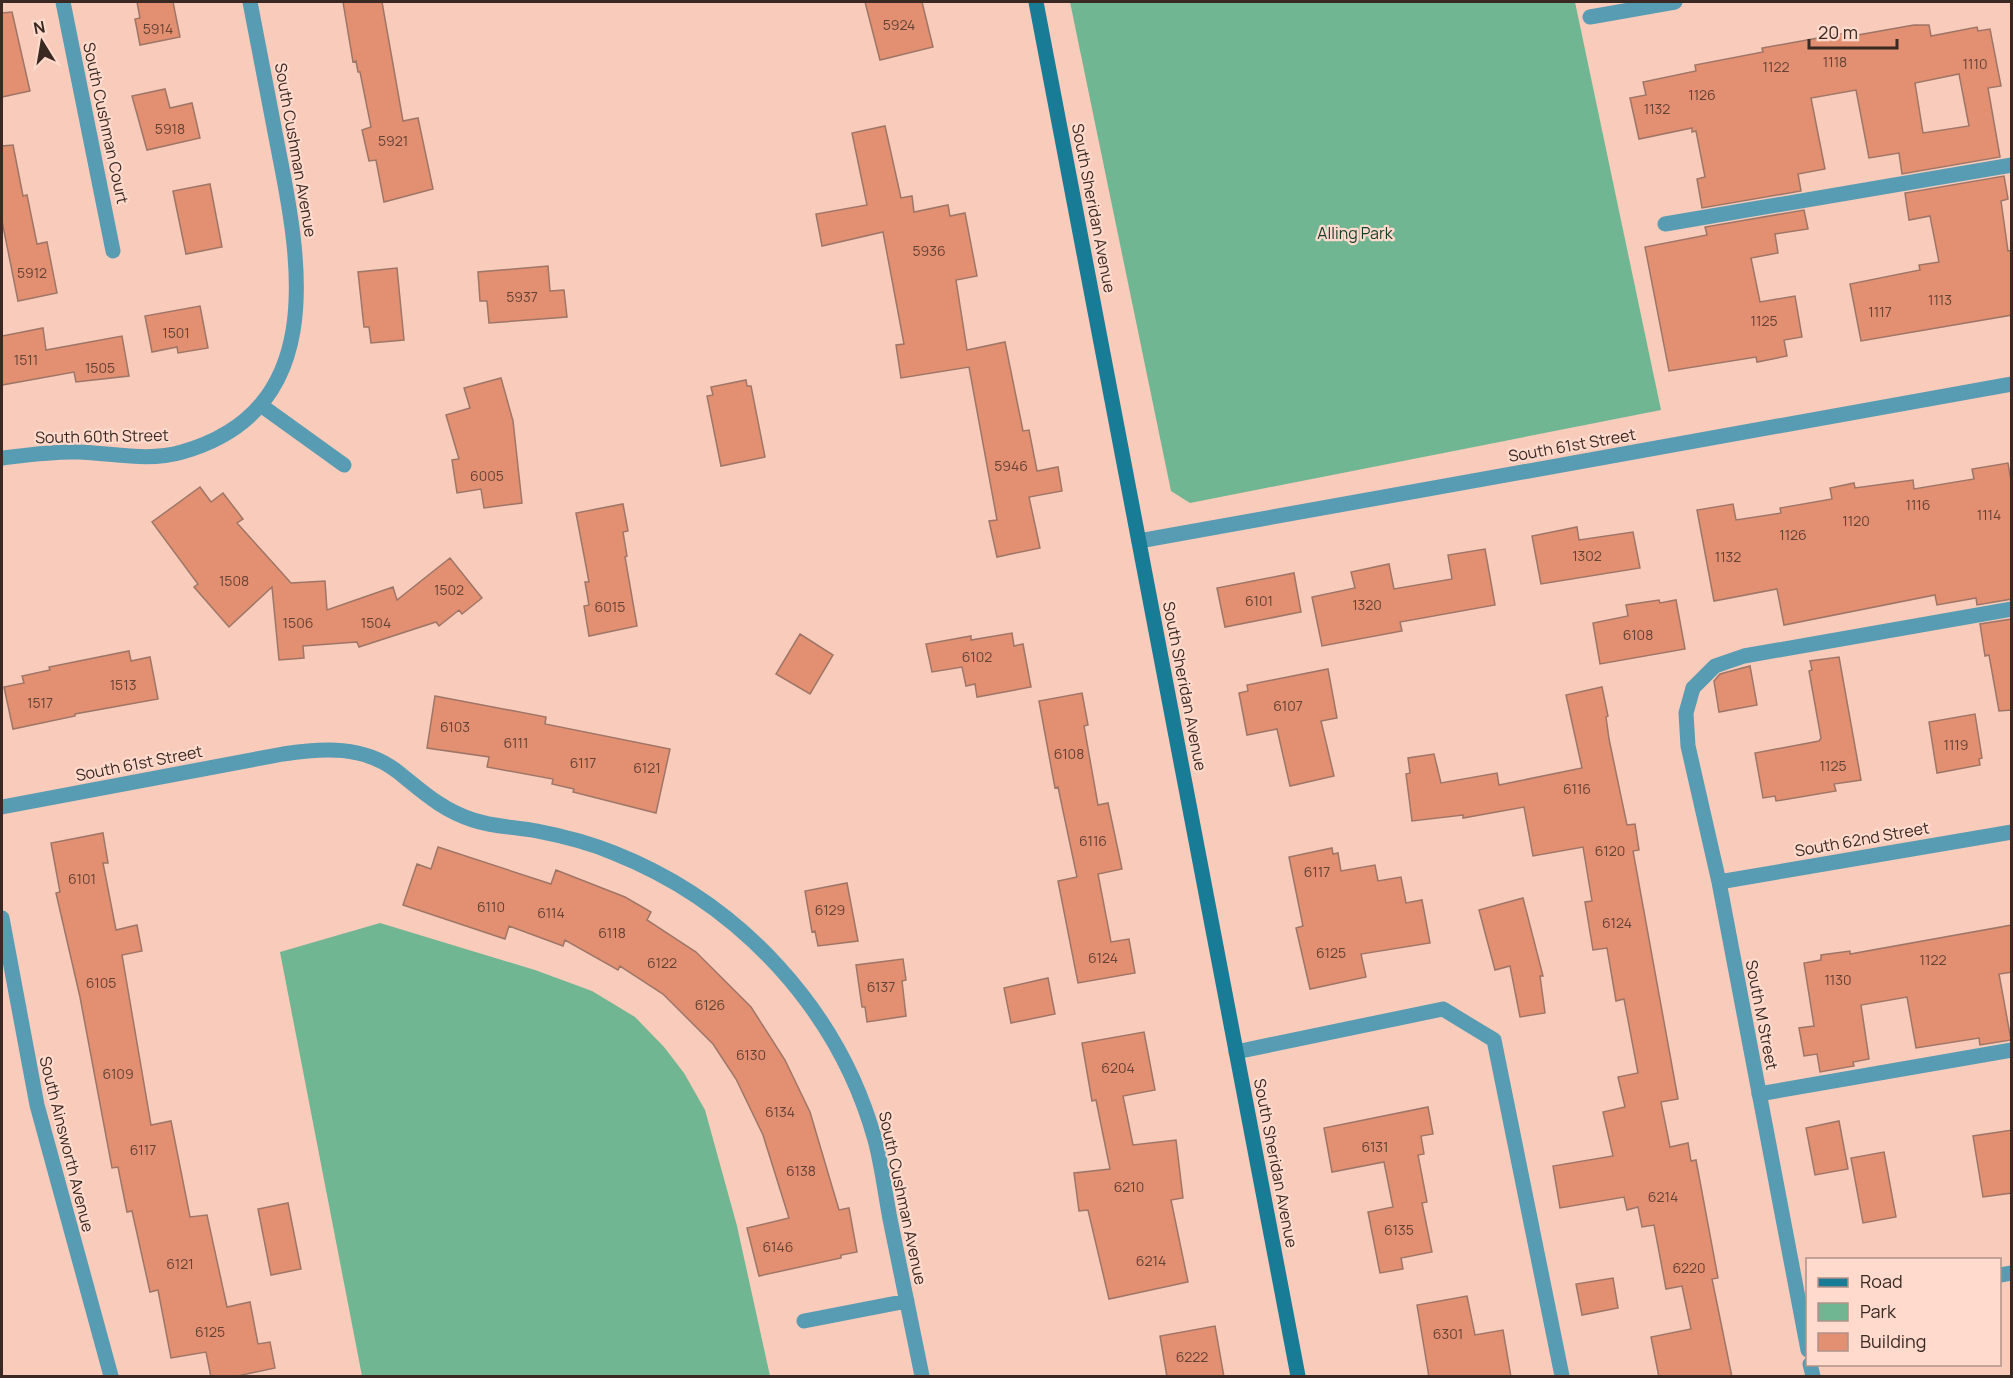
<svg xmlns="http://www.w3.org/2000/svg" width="2013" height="1378" font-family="Manrope,sans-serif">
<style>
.green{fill:#70b692}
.building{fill:#e38f71;stroke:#9e7667;stroke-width:1.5;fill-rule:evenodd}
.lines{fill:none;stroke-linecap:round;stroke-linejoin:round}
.lane{stroke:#579cb2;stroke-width:15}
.street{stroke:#579cb2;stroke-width:15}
.secondary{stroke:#197c96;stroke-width:15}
.labels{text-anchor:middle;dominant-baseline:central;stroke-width:4.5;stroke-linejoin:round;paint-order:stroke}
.number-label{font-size:14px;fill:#644236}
.street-label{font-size:16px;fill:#3a2923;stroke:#ffdacd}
.park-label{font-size:16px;fill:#153d2b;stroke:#ffdacd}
</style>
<rect width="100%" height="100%" fill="#f8cbbb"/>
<path class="green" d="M1070,2H1575L1661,410L1190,503L1171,491Z
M380,923L535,970L592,991L635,1017L664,1047L684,1073L705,1110L737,1226L770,1376H362L280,952Z"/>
<path class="building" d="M137,2H173L180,37L140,45L135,19L140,18Z
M343,2H382L403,121L418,118L433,189L384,202L376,160L369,161L362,130L371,127L360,72H358L356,61L353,62Z
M865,2H922L933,47L880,60Z
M12,12L30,91L2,97V13Z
M1914,25H1929L1931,36L1977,27L1978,31L1990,29L2001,86L1988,88L2000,157L1902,174L1899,153L1869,158L1856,90L1811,98L1825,169L1798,174L1801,191L1702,208L1697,179L1705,177L1696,131L1692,132V128L1639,139L1630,98L1646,95L1643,82L1696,71L1695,65L1763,52L1762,48L1846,33V37ZM1959,74L1969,126L1923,133L1915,83Z
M165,89L170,108L192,103L200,138L147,150L132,96Z
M885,126L901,198L912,196L914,212L948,205L950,216L965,213L977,276L956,280L967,350L1005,342L1023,431L1029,430L1037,471L1058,467L1062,491L1029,497L1040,548L997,557L989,521L997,520L969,367L901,378L896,345L904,344L883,232L822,246L816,214L867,205L852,133Z
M13,145L23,196L27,195L37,244L47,242L57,293L18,301L2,221V146Z
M2004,176L2008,199L2001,201L2008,251L2012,250V315L1861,341L1850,284L1920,270L1919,265L1939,262L1930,216L1909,220L1905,193Z
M210,184L222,247L186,254L173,191Z
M1804,210L1808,229L1775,234L1778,253L1751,258L1760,302L1795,296L1802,337L1784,340L1787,356L1757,362L1756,357L1669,371L1645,247L1707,235L1705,227Z
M548,266L550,291L564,290L567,317L489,323L487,301H480L478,272Z
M397,268L404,340L371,343L369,327H364L358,272Z
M200,306L208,348L178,353L177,347L152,352L145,316Z
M43,328L46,350L122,336L129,376L76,382L74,372L2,385V336Z
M501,378L513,421L522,503L484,508L481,489L457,493L452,460L459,459L446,415L470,408L464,388Z
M746,380L747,386H751L765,457L721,466L707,396L713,395L711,387Z
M2008,463L2012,488V599L1977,605L1976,598L1937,605L1935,595L1784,625L1777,589L1714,601L1697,510L1733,504L1736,520L1781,513L1780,508L1832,499L1830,488L1854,483L1855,488L1913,480L1914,489L1974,479L1972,469Z
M200,487L211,502L223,493L243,519L237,523L291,583L325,581L327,610L393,587L397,600L450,558L482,598L462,614L459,610L439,626L436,622L359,647L357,642L303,646L304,658L279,660L272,587L229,627L194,587L198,584L152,522Z
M623,504L628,531L623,532L627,556L625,557L637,626L589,636L584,606L589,605L585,582H589L576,513Z
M1577,527L1579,540L1633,532L1640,568L1541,584L1532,536Z
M1485,549L1495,605L1400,622L1402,631L1322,646L1312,597L1355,588L1351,572L1389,564L1394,589L1452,579L1448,555Z
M1294,573L1301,612L1225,627L1217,588Z
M1659,600L1660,603L1676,600L1685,649L1600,664L1593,623L1628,616L1626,605Z
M2012,619V710L1999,711L1989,655L1985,656L1980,624Z
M1012,633L1014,646L1023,644L1031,687L977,697L975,684L966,686L962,667L932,672L926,644L971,636V640Z
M800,634L833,655L810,694L776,674Z
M129,651L131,661L150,657L158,699L75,714V716L13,729L4,687L24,683L22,676L50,670L49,667Z
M1839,657L1861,780L1834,784L1836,791L1776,801L1775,796L1763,798L1755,753L1819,741L1821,738L1809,671L1812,670L1810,661Z
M1750,666L1757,705L1719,712L1714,681L1720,674Z
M1328,669L1337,718L1321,721L1334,776L1290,786L1277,729L1247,735L1239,693L1248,691L1247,685Z
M1602,687L1608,716L1606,717L1609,739L1627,825L1635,824L1639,850L1633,851L1678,1099L1661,1102L1670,1147L1688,1143L1691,1161L1696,1160L1718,1278L1712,1279L1732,1377H1659L1651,1337L1691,1329L1682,1286L1666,1289L1654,1225L1642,1227L1638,1207L1627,1210L1624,1197L1560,1208L1553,1166L1613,1156L1603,1112L1625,1107L1618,1077L1638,1073L1624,999L1616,1001L1607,948L1593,950L1585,902L1592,901L1583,847L1533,856L1524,807L1463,818V815L1412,821L1406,774L1410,773L1408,758L1434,754L1441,783L1497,773L1499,785L1582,768L1566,695Z
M1082,693L1088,725L1084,726L1098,805L1108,803L1122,869L1098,874L1111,942L1129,939L1135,973L1078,983L1058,881L1077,877L1058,787L1055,788L1039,701Z
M435,696L546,717L545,724L670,749L656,813L573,792L574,789L552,784L553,779L487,767L489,757L427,748Z
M1975,714L1982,758L1979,759L1980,765L1937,773L1929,722Z
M103,833L108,863H103L116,930L137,925L142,951L122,955L151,1125L171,1121L190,1217L207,1215L227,1307L250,1302L258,1344L270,1342L275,1368L233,1377H211L206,1352L171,1358L158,1290L150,1292L132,1211L127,1212L118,1167L112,1168L80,997L56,893L60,892L51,843Z
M438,847L551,884L556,870L625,897L651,912L647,920L696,952L751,1007L785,1060L810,1112L839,1210L849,1208L857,1252L841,1255V1258L759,1276L747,1228L789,1218L763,1135L736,1079L713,1044L663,994L620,966L618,970L565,940L563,946L509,926L505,939L403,905L417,864L431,869Z
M1332,848L1333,854L1338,853L1341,871L1375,865L1378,881L1401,877L1406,903L1422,900L1430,943L1361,954L1366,977L1310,989L1296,928L1303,926L1289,857Z
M847,883L858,941L818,946L815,931L812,932L805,891Z
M1523,898L1543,976H1540L1545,1013L1520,1017L1510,966L1495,970L1479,910Z
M2012,925V972L1999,974L2011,1040L1980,1045L1979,1038L1916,1048L1907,997L1861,1005L1869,1059L1853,1062L1854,1066L1820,1072L1817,1054L1804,1056L1799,1028L1814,1026L1804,963L1821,960V955L1850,951V954Z
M903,959L906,980L902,981L906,1016L867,1022L865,1007H862L856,965Z
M1048,978L1055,1014L1011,1023L1004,988Z
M1144,1032L1155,1090L1123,1096L1133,1145L1176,1140L1183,1198L1171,1200L1188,1282L1109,1299L1088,1210L1079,1211L1074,1173L1110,1169L1096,1100L1092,1101L1082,1043Z
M1428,1107L1433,1134L1421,1136L1424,1154L1418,1155L1427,1202L1422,1203L1432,1252L1401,1258L1403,1269L1380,1273L1368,1212L1393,1207L1384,1162L1332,1172L1324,1128Z
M1839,1121L1848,1169L1815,1175L1806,1128Z
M2012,1130V1193L1983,1197L1973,1136Z
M1884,1152L1896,1217L1863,1223L1851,1158Z
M288,1203L301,1269L271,1275L258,1209Z
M1613,1278L1618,1308L1582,1315L1576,1284Z
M1467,1296L1475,1335L1503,1330L1511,1377H1429L1417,1305Z
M1215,1326L1224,1377H1167L1160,1336Z"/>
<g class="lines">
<path class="lane" d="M1665,224L2012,165
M262,406L344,465
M1693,688L1715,666L1744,656L2012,609
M1236,1052L1443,1009L1494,1040L1562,1376
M1759,1094L2012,1050"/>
<path class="street" d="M63,2L113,251
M1590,17L1675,2
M2,458C27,455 53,451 78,452C113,453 148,462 182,452C326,411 302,268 279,153C269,103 260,52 250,2
M1139,541L2012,384
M1693,688L1686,713L1688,746L1719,882L1808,1350
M2,807L283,754C323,748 364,745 398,772C423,792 442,810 473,820C494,827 516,827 537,831C563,836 590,843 614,853C740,903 839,1010 875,1140C882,1166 885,1193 890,1219C901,1271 911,1324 922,1376
M1719,882L2012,832
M2,918L37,1105L111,1376
M2000,1275L2012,1273
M804,1321L907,1301
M1810,1364L1813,1376"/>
<path class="secondary" d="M1036,2L1298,1376"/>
</g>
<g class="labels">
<g class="number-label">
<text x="899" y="24">5924</text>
<text x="158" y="28">5914</text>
<text x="1835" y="61">1118</text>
<text x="1975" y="63">1110</text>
<text x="1776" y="66">1122</text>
<text x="1702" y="94">1126</text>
<text x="1657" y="108">1132</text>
<text x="170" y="128">5918</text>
<text x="393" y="140">5921</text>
<text x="929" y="250">5936</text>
<text x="32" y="272">5912</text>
<text x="522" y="296">5937</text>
<text x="1940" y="299">1113</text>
<text x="1880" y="311">1117</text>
<text x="1764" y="320">1125</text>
<text x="176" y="332">1501</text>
<text x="26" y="359">1511</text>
<text x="100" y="367">1505</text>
<text x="1011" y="465">5946</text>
<text x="487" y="475">6005</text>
<text x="1918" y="504">1116</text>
<text x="1989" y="514">1114</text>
<text x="1856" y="520">1120</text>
<text x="1793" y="534">1126</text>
<text x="1587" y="555">1302</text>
<text x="1728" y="556">1132</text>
<text x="234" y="580">1508</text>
<text x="449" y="589">1502</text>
<text x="1259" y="600">6101</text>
<text x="1367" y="604">1320</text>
<text x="610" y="606">6015</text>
<text x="298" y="622">1506</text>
<text x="376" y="622">1504</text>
<text x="1638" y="634">6108</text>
<text x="977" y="656">6102</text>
<text x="123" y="684">1513</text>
<text x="40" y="702">1517</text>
<text x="1288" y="705">6107</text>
<text x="455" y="726">6103</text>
<text x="516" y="742">6111</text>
<text x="1956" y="744">1119</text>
<text x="1069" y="753">6108</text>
<text x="583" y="762">6117</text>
<text x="1833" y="765">1125</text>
<text x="647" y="767">6121</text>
<text x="1577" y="788">6116</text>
<text x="1093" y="840">6116</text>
<text x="1610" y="850">6120</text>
<text x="1317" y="871">6117</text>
<text x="82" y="878">6101</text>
<text x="491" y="906">6110</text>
<text x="830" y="909">6129</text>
<text x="551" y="912">6114</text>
<text x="1617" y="922">6124</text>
<text x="612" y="932">6118</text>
<text x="1331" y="952">6125</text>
<text x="1103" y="957">6124</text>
<text x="1933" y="959">1122</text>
<text x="662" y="962">6122</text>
<text x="1838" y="979">1130</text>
<text x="101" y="982">6105</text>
<text x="881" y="986">6137</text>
<text x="710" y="1004">6126</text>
<text x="751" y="1054">6130</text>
<text x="1118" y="1067">6204</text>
<text x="118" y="1073">6109</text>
<text x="780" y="1111">6134</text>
<text x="1375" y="1146">6131</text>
<text x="143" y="1149">6117</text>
<text x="801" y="1170">6138</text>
<text x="1129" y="1186">6210</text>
<text x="1663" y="1196">6214</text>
<text x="1399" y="1229">6135</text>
<text x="778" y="1246">6146</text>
<text x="1151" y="1260">6214</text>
<text x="180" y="1263">6121</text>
<text x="1689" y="1267">6220</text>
<text x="210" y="1331">6125</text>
<text x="1448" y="1333">6301</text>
<text x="1192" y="1356">6222</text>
</g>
<g class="street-label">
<text transform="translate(106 123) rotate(78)">South Cushman Court</text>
<text transform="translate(296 150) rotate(80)">South Cushman Avenue</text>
<text transform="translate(1094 208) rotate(79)">South Sheridan Avenue</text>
<text transform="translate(102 436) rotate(-1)">South 60th Street</text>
<text transform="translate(1572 445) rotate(-10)">South 61st Street</text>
<text transform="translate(1185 686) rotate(79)">South Sheridan Avenue</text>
<text transform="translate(139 763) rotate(-11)">South 61st Street</text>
<text transform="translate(1862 839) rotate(-10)">South 62nd Street</text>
<text transform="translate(1762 1015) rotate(79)">South M Street</text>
<text transform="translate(67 1144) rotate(76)">South Ainsworth Avenue</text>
<text transform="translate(1276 1163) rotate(79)">South Sheridan Avenue</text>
<text transform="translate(903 1198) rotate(78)">South Cushman Avenue</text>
</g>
<g class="park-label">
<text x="1355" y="233">Alling Park</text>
</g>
</g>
<rect width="2013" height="1378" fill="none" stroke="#3a2923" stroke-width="6"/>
<rect x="1806" y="1258" width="195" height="108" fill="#ffdacd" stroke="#b09389" stroke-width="1.5"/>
<rect x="1818" y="1278" width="30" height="9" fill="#197c96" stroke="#b09389" stroke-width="1.5"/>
<text x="1860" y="1288" font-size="18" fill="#3a2923">Road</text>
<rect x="1818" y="1303" width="30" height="18" fill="#70b692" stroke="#b09389" stroke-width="1.5"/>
<text x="1860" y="1318" font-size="18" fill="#3a2923">Park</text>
<rect x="1818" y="1333" width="30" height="18" fill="#e38f71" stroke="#b09389" stroke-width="1.5"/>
<text x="1860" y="1348" font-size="18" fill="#3a2923">Building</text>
<g transform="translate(42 42) rotate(349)" stroke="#ffdacd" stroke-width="4.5" paint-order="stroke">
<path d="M0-4.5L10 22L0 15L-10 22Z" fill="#3a2923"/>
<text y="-9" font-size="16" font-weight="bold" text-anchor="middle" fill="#3a2923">N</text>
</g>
<path d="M1809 39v9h88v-9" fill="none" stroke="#3a2923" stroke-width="3"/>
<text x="1818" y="39" font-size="18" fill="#3a2923" stroke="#ffdacd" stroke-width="4.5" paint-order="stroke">20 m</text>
</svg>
